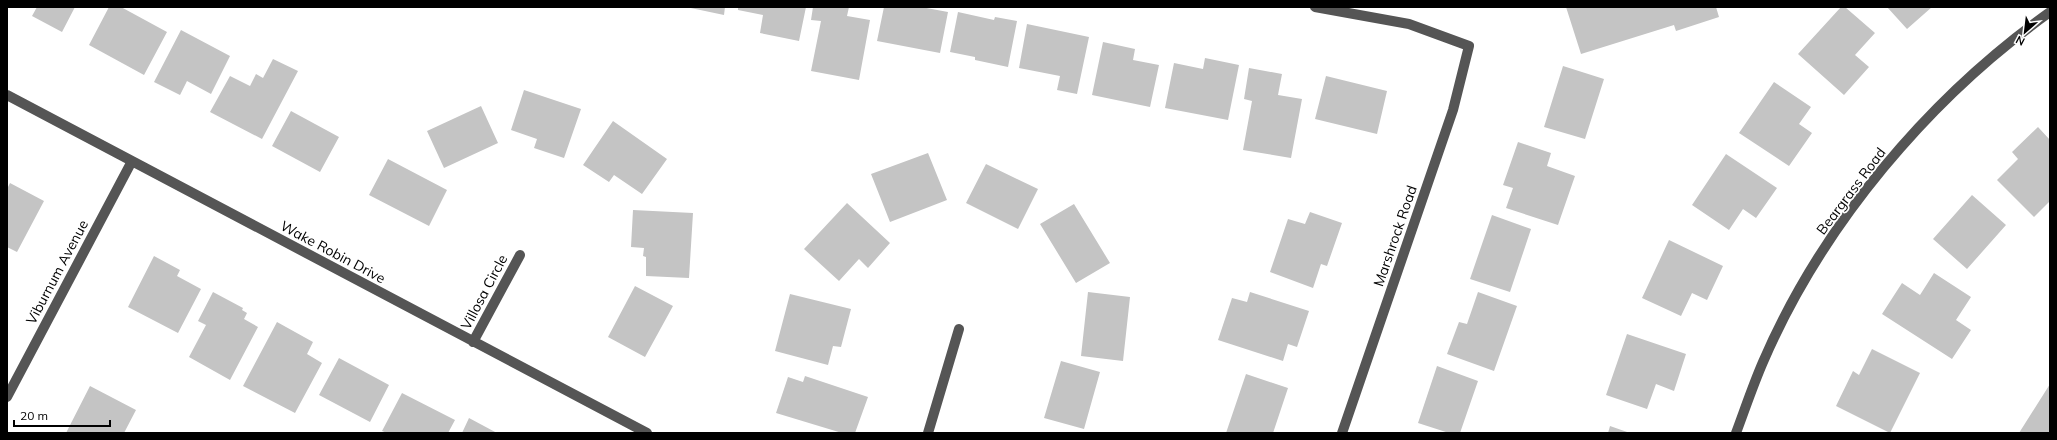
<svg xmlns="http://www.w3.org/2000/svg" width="2057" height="440" font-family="Mulish,sans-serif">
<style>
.building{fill:#c4c4c4}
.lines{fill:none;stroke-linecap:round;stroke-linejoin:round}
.minor{stroke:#555;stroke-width:10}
.labels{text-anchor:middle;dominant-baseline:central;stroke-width:3.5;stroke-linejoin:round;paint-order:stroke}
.street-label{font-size:14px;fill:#000;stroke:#fff}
</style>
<rect width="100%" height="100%" fill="#fff"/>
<path class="building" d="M37,7H75L62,32L32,16Z
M109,7H121L167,32L144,75L89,45Z
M686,7H725L724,15Z
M738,7H806L799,41L760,33L763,15L738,10Z
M813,7H849L847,16L870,20L859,80L811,71L821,21L811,20Z
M884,7H921L948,12L940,53L877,41Z
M1566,7H1716L1719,17L1676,31L1674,25L1581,54Z
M1841,7H1845L1875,33L1855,55L1869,67L1844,95L1798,54Z
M1887,7H1932L1907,29Z
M958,12L994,20L995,17L1017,21L1008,67L975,60V57L950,52Z
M1027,24L1089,37L1077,94L1057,90L1060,76L1019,68Z
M181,30L230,56L211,94L187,81L180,95L154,82Z
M1103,42L1135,49L1133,60L1159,65L1150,107L1092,95Z
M1205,58L1239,65L1228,120L1165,108L1174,63L1203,69Z
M273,59L298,71L262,139L210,112L230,76L250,86L256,74L263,78Z
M1563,66L1604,79L1585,139L1544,127Z
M1249,68L1282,74L1278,95L1302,99L1291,158L1243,150L1252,101L1244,99Z
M1326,76L1387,91L1377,134L1315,119Z
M1774,82L1811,107L1799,124L1812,133L1789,166L1739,133Z
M524,90L581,109L564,158L534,148L537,139L511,130Z
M481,106L498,143L444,168L427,131Z
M291,111L339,137L320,172L272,146Z
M613,121L667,159L642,194L614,175L609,182L583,165Z
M2038,127L2050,140V201L2034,217L1997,180L2018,159L2012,152Z
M1518,142L1551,153L1547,166L1575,176L1558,225L1506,208L1513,188L1503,185Z
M928,153L947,200L890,222L871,174Z
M1726,154L1777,188L1756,218L1743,209L1729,230L1692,205Z
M388,159L447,190L429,226L369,195Z
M986,164L1038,189L1018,229L966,203Z
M10,183L44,201L17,252L7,247V189Z
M1972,195L2006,225L1967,269L1933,239Z
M847,203L890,243L868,268L859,259L839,281L804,249Z
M1074,204L1110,263L1076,283L1040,224Z
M633,210L693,213L689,278L646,276V257L643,256L644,248L631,247Z
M1310,212L1342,223L1327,266L1321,264L1313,288L1270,272L1288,219L1305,224Z
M1492,215L1531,229L1510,292L1470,279Z
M1669,240L1723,266L1707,300L1692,293L1681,316L1642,298Z
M154,256L180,270L177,276L201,289L178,333L128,307Z
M1934,273L1971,297L1956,320L1971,330L1952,359L1882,314L1902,283L1920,295Z
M635,286L673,306L645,357L608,337Z
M213,292L243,308L242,310L247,313L244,319L258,327L230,380L189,357L206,325L198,321Z
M1088,292L1130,297L1123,361L1081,356Z
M1250,292L1309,311L1297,347L1288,344L1283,361L1218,340L1232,298L1247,302Z
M1478,292L1517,306L1494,371L1447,354L1459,322L1467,324Z
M790,294L851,309L841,347L833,346L828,365L775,351Z
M277,322L313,342L307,354L322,363L295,413L243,386Z
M1627,334L1686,354L1674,391L1656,384L1647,409L1606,395Z
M1872,349L1920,373L1890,433L1836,406L1853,371L1859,375Z
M339,358L389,385L370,422L319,395Z
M1061,361L1100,372L1084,429L1044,418Z
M1437,366L1478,381L1460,433H1449L1418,423Z
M1246,374L1288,388L1273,433H1226Z
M805,376L868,397L855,433H842L776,413L788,377L803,382Z
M2050,384V433H2019Z
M90,386L136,410L124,433H66Z
M402,393L455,420L448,433H387L382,431Z
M469,418L497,433H462Z
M1610,426L1630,433H1608Z"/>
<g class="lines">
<path class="minor" d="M1315,7L1409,24L1469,46L1453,110L1342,433
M7,95L647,433
M473,342L520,255
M7,397L132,161
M928,433L959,329
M1736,433C1745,409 1753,385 1763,362C1822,225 1929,98 2050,12"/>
</g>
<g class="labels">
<g class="street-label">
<text transform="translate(1851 191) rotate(-53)">Beargrass Road</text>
<text transform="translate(1395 236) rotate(-71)">Marshrock Road</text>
<text transform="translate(333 252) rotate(28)">Wake Robin Drive</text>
<text transform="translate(57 272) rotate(-62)">Viburnum Avenue</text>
<text transform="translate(484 292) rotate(-62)">Villosa Circle</text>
</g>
</g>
<rect width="2057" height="440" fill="none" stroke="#000000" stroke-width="16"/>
<g transform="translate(2025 32) rotate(208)" stroke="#ffffff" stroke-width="3" paint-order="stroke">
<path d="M0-3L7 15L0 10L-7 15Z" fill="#000000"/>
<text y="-6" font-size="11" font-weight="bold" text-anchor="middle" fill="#000000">N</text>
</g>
<path d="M14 420v6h96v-6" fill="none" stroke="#000000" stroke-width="2"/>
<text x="20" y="420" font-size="12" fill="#000000" stroke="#ffffff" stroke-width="3" paint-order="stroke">20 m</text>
</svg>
